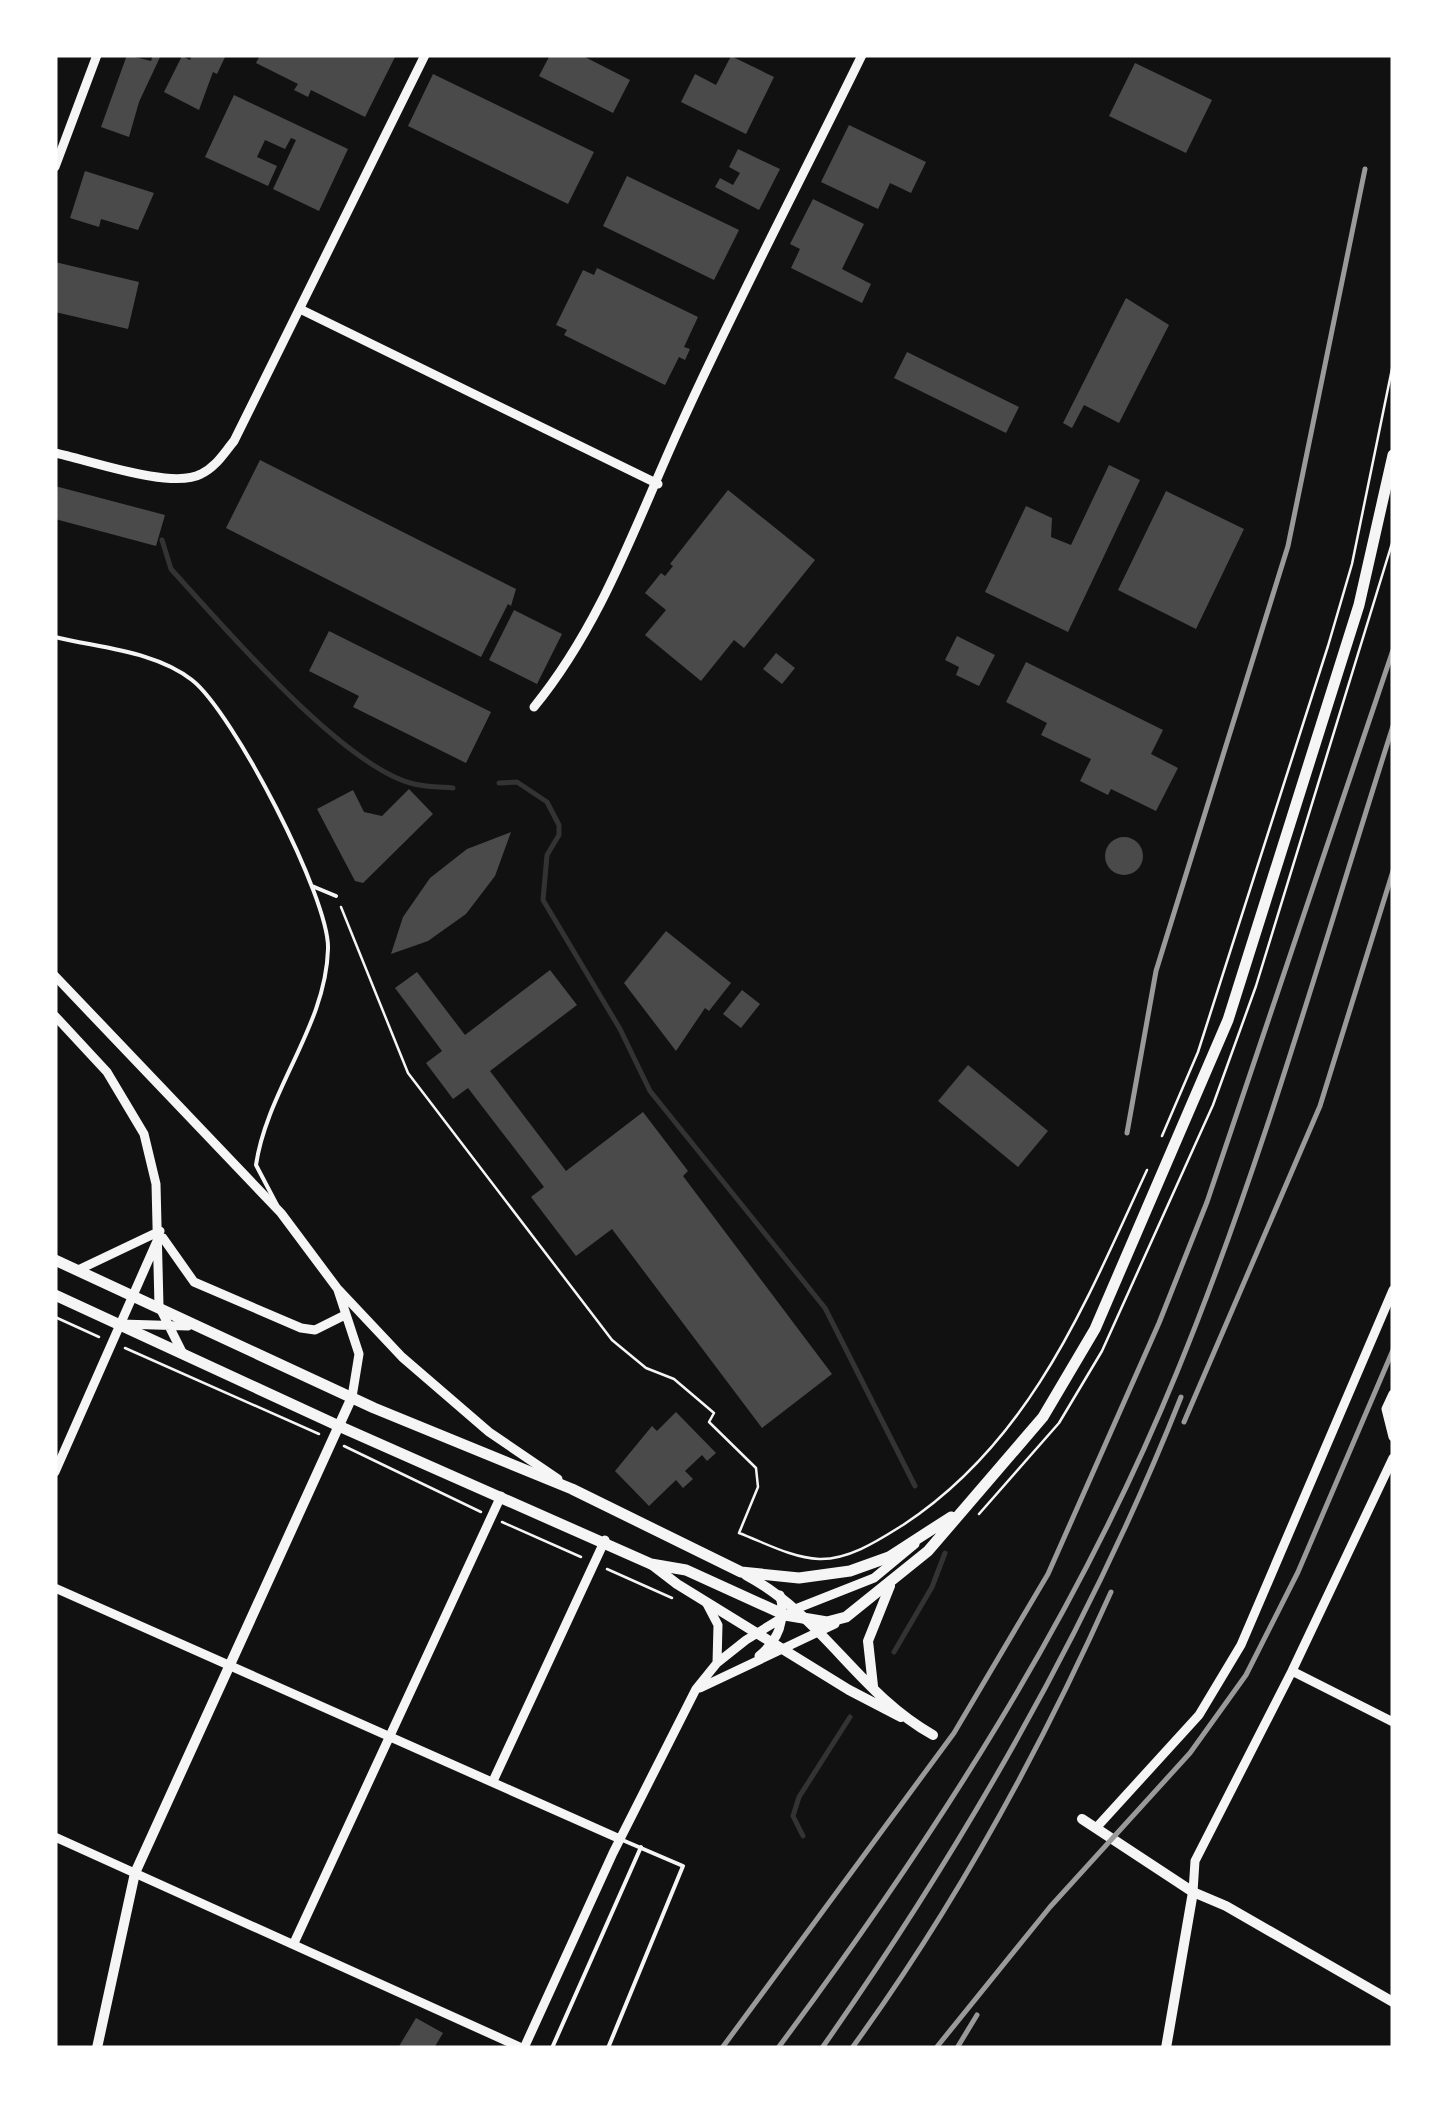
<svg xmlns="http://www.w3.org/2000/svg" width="1448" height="2103" font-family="Overpass,sans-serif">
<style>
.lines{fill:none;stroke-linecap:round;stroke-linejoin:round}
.stream{stroke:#333;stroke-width:5}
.building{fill:#4a4a4a}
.path{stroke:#f5f5f5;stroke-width:2.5}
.service{stroke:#f5f5f5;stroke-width:4}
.minor{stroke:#f5f5f5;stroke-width:9}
.tertiary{stroke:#f5f5f5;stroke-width:10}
.secondary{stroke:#f5f5f5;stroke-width:11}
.rail{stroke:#9a9a9a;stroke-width:5}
</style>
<rect width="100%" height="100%" fill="#111"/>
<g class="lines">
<path class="stream" d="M162,540L171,569C222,625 344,768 414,784C427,787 441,787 453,788
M499,783L517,782L547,802L559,825V835L547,855L543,900L620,1029L650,1091L825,1308L915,1486
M894,1652L932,1587L945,1553
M803,1836L793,1816L799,1797L850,1717"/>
</g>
<path class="building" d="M127,55L151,61L153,55H161L139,102L129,137L101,127Z
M192,55H226L217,74L213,72L199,110L164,92L182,56L190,60Z
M260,55H396L365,117L311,90L308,97L294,90L298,84L256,63Z
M550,55H581L630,80L613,113L539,76Z
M731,56L774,77L746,134L681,102L695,74L716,85Z
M1135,63L1212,100L1186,153L1109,116Z
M433,74L594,152L568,204L408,126Z
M234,95L348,149L319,211L273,189L296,140L291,138L285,149L265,140L257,157L277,166L268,186L205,157Z
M849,125L926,162L911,193L890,183L878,209L821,182Z
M738,149L780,169L759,210L715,187L720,178L733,185L740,173L729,167Z
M85,171L154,193L138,230L101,219L99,227L70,218Z
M627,176L739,230L714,280L603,226Z
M813,199L864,224L842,269L871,284L862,303L791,268L800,249L790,244Z
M55,262L139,282L128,329L55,312Z
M597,268L698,317L684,347L690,349L685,360L679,357L665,385L564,335L567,330L556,325L583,270L594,275Z
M1126,298L1169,325L1119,423L1084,405L1072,428L1063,423Z
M907,352L1019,407L1006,433L894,378Z
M260,460L516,589L511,606L508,604L481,657L226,528Z
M1109,465L1140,480L1068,632L985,592L1026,506L1052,518L1051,537L1071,545Z
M55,486L165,515L156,546L55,519Z
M728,490L815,560L744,648L734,640L701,681L645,635L666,610L645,593L661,573L665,576L673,566L670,564Z
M1166,491L1244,529L1196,629L1118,590Z
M514,610L562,634L537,684L489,660Z
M329,631L491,712L466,763L353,707L359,696L309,671Z
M957,636L995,655L979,686L956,675L959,667L945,660Z
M776,653L795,668L782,684L763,669Z
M1026,662L1163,730L1151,754L1178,768L1156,811L1111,789L1108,795L1080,781L1091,759L1041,735L1047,723L1006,702Z
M409,789L433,814L363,883L355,881L317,809L353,790L364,812L382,816Z
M511,832L495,876L466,914L428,941L391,954L403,917L430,878L467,849Z
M1105 856a19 19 0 1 1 38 0a19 19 0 1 1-38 0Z
M666,931L731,983L709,1011L705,1008L676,1051L624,983Z
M550,970L577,1005L490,1071L566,1171L643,1112L688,1171L683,1176L832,1374L762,1428L612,1229L576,1256L531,1197L544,1187L468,1088L453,1099L426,1063L442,1051L395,988L417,972L465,1035Z
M742,990L760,1004L741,1028L723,1014Z
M968,1065L1048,1131L1018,1167L938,1101Z
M676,1412L716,1453L707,1461L702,1455L685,1471L693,1479L683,1488L676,1480L649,1506L615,1471L652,1426L657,1431Z
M416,2018L443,2033L434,2048H398Z"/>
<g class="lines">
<path class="path" d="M341,907L408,1073L612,1340L646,1368L674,1379L714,1413L709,1422L756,1468L758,1487L739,1533C763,1542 792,1558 819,1559C849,1560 879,1540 903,1525C1031,1441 1085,1304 1147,1170
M1162,1136L1198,1052L1328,646L1352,564L1393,364
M55,1317L99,1337
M125,1348L319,1434
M344,1446L481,1512
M979,1514L1059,1423L1102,1351L1213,1105L1256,986L1393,540
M502,1522L581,1557
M607,1569L672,1598"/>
<path class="service" d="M55,637C100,648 155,651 192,680C233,712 330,899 328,949C326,1026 267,1090 256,1165L277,1205
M312,886L336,896
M552,2048L641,1847
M608,2048L683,1866L620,1839"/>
<path class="minor" d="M55,167L97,55
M300,309L658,484
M55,453C89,460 172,490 201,474C216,467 224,453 234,441L425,55
M534,707C601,625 635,526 678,431C735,304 801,180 862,55
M55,976L281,1213L337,1288L402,1357L489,1432L558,1479
M55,1016L107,1072L144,1134L156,1184L159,1306L183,1354
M163,1238L194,1282L301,1328L315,1330L345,1315
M78,1270L160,1231
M338,1290L359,1354L352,1397
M121,1324L188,1326
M1393,1394L1386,1409L1393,1437
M55,1472L157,1241
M55,1588L620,1839
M707,1604L718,1625L717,1663
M759,1656C779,1639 786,1621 780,1595
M1292,1671L1393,1722
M700,1688L835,1624
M494,1779L605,1540
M1096,1828L1199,1715L1241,1645L1393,1290
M55,1837L522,2048
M1193,1892L1195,1861L1292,1671L1393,1458
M294,1943L501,1496
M524,2048L613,1853L696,1689L717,1663L746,1640L798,1608L874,1578L915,1544"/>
<path class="tertiary" d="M651,1564L677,1584L849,1690L901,1717
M746,1575C824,1617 858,1693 933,1735
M873,1686L868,1641L890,1586
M1082,1819L1193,1892L1226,1906L1393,2002
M97,2048L135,1873L352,1397
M1166,2048L1193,1892"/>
<path class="secondary" d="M55,1260L374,1408L572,1489L741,1572L799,1578L850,1571L889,1557L951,1517
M55,1295L341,1427L651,1564L686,1570L785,1615L827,1622L846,1617L928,1551L1043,1417L1095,1329L1228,1020L1359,605L1393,455"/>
<path class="rail" d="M1127,1133L1156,971L1288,546L1365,169
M1184,1422L1320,1106L1393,871
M722,2048L954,1733L1048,1574L1159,1323L1207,1202L1393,650
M778,2048C935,1837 1077,1617 1177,1372C1263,1162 1324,942 1393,726
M822,2048C965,1844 1089,1629 1181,1397
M852,2048C956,1905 1039,1753 1111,1592
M936,2048L1050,1907L1190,1753L1246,1675L1298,1572L1393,1350
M957,2048L977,2015"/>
</g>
<rect width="1448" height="2103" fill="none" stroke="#ffffff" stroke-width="115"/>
</svg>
